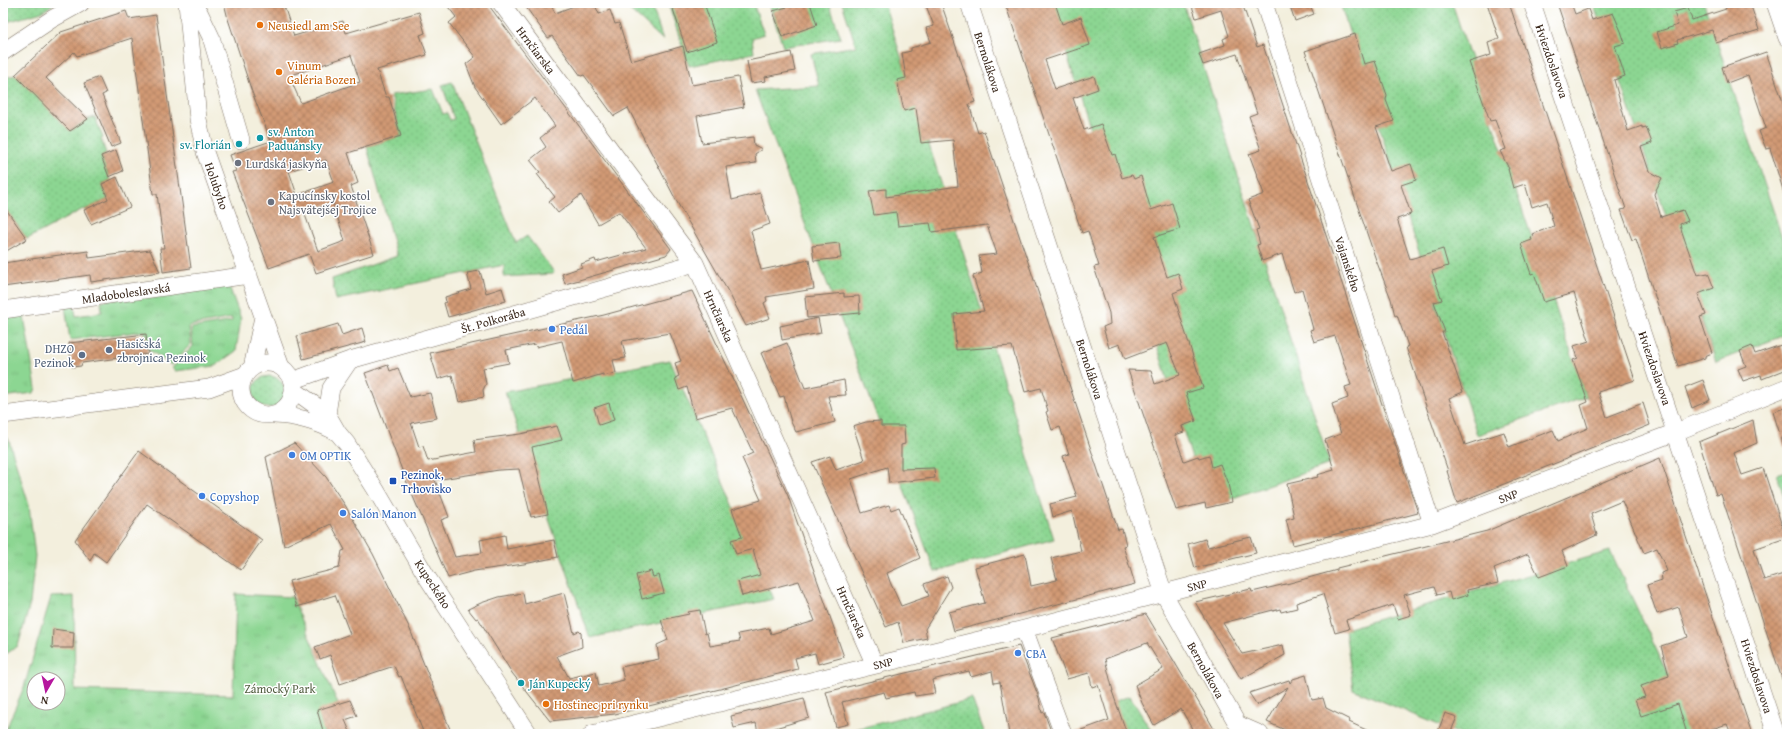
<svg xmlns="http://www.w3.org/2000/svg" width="1790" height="737" font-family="'Gentium Book Plus',serif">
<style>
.grass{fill:url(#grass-dots);stroke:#648058}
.park{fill:url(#park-tufts);stroke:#648058;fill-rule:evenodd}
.building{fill:url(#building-cross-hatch);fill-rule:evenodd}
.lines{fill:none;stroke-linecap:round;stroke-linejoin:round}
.street-casing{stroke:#7b6f61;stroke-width:18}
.street{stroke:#fff;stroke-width:17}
.food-dot{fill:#e8710a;stroke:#fff;stroke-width:1.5}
.culture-dot{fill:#0f9aa8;stroke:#fff;stroke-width:1.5}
.worship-dot{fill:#6b7280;stroke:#fff;stroke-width:1.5}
.shop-dot{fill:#3f7fe0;stroke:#fff;stroke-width:1.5}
.service-dot{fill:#5c6f8a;stroke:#fff;stroke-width:1.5}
.transit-dot{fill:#1a4fb4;stroke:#fff;stroke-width:1.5}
.labels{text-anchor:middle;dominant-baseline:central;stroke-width:3;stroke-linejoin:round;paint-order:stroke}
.food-label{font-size:12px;fill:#c56008;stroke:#fff;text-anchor:start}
.street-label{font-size:12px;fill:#3b2a1e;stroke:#fff}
.culture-label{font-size:12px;fill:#0d838f;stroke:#fff;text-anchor:start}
.worship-label{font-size:12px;fill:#5b616d;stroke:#fff;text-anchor:start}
.shop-label{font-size:12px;fill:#366cbe;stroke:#fff;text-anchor:start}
.service-label{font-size:12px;fill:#4e5e75;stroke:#fff;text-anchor:start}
.transit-label{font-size:12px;fill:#164399;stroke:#fff;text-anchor:start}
.park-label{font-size:12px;fill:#535e41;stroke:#fff}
</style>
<defs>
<pattern id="grass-dots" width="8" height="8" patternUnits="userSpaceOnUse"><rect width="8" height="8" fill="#8cd692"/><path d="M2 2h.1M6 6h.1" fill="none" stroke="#7ab87d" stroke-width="1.8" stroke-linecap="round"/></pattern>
<pattern id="park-tufts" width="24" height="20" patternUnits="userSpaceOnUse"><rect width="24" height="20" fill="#8cd692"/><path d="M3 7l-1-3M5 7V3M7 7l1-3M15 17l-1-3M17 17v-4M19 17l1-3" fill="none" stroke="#7ab87d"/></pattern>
<pattern id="building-cross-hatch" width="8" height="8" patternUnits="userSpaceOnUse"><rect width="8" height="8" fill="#d29a75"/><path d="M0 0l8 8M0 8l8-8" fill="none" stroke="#ac7e5f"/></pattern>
</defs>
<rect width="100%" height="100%" fill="#fff"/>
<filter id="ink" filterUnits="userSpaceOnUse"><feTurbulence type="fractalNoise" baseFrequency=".025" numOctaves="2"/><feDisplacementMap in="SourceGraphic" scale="8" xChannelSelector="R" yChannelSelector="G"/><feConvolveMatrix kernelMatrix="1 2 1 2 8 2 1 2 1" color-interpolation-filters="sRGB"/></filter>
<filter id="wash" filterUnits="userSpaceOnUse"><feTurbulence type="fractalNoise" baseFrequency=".012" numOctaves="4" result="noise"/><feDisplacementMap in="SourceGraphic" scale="16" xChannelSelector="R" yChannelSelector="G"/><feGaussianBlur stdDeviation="0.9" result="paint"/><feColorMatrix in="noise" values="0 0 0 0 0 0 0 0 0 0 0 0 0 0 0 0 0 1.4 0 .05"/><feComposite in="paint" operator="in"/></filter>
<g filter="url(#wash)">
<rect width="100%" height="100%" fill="#f3efdd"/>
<path class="grass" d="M3,3H55L42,12L3,23Z
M622,3H651L663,40Z
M668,3H741L742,6L753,3L764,34L752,38L754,53L689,66Z
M769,3H829L841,38L783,47Z
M842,3H884L1054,539L935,572L755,90L819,86L811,54L856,46Z
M1051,3H1183L1330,464L1207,507Z
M1340,3H1452L1586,397L1477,435Z
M1593,3H1704L1787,252V334L1716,362Z
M15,75L70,131L88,119L95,117L103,138L101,139L106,153L101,156L110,180L102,184L108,199L84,210L83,209L27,239L3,205V78Z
M452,82L516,243L527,236L554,272L553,274L504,277V265L336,300L332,279L397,256L367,147L401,136L391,95L433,89L443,114L447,113L450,120L454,119L442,85Z
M670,360L774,599L590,638L505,392Z
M253 392a16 16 0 1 1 32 0a16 16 0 1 1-32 0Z
M1787,471V507L1777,474Z
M1610,551L1696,734H1460L1353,689L1345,629Z
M1130,696L1153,734H1119L1106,704Z
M972,699L985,734H837Z"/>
<path class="park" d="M228,283L241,319L236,351L215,366L175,371L172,368L193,346L191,328L232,321V318L189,326L191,344L171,365L147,348L145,331L70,340L65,306L74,305L76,316L102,312L101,301Z
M23,310L36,388L34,393L3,397V315Z
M8,438L29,505L35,556L30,604L18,646L3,656V439Z
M236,594L292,597L351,734H4L24,687L51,597L74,596L75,690L233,695ZM34,679H58V703H34Z"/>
<g id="blocks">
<path class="building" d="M224,3H283L294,36L343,21L346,33L419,12L425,33L420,35L427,55L377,70L386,97H389L401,136L348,153L358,183L351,186L374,254L316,273L309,254L269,268L232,172L236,171L230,155L271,141L252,92L228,19ZM351,55L360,82L301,103L289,76ZM326,160L334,182L297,195L289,171ZM333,203L345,241L318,251L304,212Z
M445,3H487L671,249L666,255L565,284L562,274L582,267L581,264L595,259L596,262L646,248L619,212L598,224L581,195L558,213L549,202L555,197L537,174L540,172L530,160L546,147L540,138L555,126L535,98L501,124L475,87L466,64L475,57L449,23L456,17Z
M523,3H550L555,13L582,3H594L599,14L610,10L615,24L619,23L631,61L683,46L692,85L738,77L744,107L697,116L702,143L753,137L754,145L762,149L755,154L756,163L726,167L732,200L760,193L770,224L751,231L761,270L809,260L814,289L766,297L767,301L764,303L770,318L746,326L730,295L677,202L628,108L614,116L584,75L581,76L552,36L548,38Z
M671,3H704L717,42L687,52Z
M785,3H810L817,25L782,37L773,11L787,7Z
M925,3H941L975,102L969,104L978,133L984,131L1118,530L1122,529L1126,545L1123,546L1135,584L954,631L949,612L985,603L975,567L1025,554L1031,586L1057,580L1051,558L1081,551L1072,511L1053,517L1050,504L1077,497L1063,456L1069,454L1060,427L1052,430L1046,412L1048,411L1041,388L1025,392L1012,346L956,350L954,314L984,311L973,276L982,273L979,256L997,254L987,225L932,232L930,223L898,226L896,212L874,215L869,191L886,189V197L958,186L953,140L921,143L916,108L904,111L897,80L906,78L902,53L911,51V48L931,42L926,28L934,26Z
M1005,3H1055L1062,24L1081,17L1090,45L1045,60L1055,89L1094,76L1098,89L1073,98L1084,130L1101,124L1112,155L1115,154L1122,178L1132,175L1134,179L1141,176L1151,210L1172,203L1180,229L1154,237L1167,277L1178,273L1183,289L1173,293L1203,388L1186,393L1196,421L1182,426L1184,432L1175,435L1184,461L1198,456L1199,458L1209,455L1212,467L1220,464L1228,484L1232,502L1206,508L1205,503L1176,510L1128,370L1151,371L1155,384L1180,375L1167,343L1125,359L1120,344L1109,348L1103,327L1110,324L1109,313L1094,267L1099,266L1088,231L1082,233Z
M1199,3H1242L1257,47L1263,45L1418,513L1293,545L1286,519L1294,517L1287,484L1318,477L1317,475L1334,470L1325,440L1341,434L1332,404L1348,398L1345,387L1351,385L1335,336L1314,342L1310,330L1313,329L1302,289L1294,292L1282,254L1262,261L1257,245L1260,244L1256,230L1259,229L1248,200L1264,194L1249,154L1261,150L1249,116L1257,113L1237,54L1203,65L1199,54L1225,45L1223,39L1229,36L1221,10L1196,18L1192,6Z
M1289,3H1309L1314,14L1295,21Z
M1487,3H1509L1635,380L1598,392L1607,417L1643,403L1650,425L1457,503L1447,471H1448L1406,347L1408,346L1397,315L1395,316L1391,299L1376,260L1305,51L1355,34L1364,64L1375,61L1387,95L1386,100L1394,121L1376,127L1391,171L1411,164L1416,180L1401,185L1411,214L1397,219L1410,259L1443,249L1448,266L1432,271L1442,300L1434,302L1445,332H1442L1463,392L1449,398L1465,445L1504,432L1509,447L1553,430L1558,441L1588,428L1581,405L1588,402L1573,360L1578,358L1574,346L1589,341L1574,293L1544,302L1534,273L1531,274L1521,244L1532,240L1531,237L1534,236L1533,234L1554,226L1547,202L1532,207L1525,184L1513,188L1508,169H1509L1500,151L1506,149L1495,120L1490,121L1469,62L1491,55L1488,43L1499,39Z
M1557,3H1571L1575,14L1588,9L1592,20L1613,13L1621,31L1625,43L1615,46L1625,76L1614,80L1628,131L1642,126V128L1646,127L1652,143L1641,147L1649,171L1662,178L1654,194L1661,217L1683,210L1688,221L1680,224L1682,232L1697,275L1708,273L1714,288L1698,294L1706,315L1700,317L1712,353L1705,356V358L1678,366L1636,239L1632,240L1621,210L1626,209Z
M1724,3H1750L1759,30L1716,43L1712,30L1677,40L1678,43L1662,48L1657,32L1678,25L1674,12L1688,8L1692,20L1726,9Z
M126,11L129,19L156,15L191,268L163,272L160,248H164L157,194H153L132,38L77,56L74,52L46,78L88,119L70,131L15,75L61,32Z
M791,52L795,71L765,77L766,81L751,83L747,61Z
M1766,52L1787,114V192L1784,193L1770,148L1766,149L1759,131L1766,128L1748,75L1727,83L1722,67Z
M99,77L106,93L102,95L121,143L111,147L84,83Z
M116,150L123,171L109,177L101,156Z
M117,177L130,207L91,224L84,210L108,199L102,184Z
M3,205L27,239L3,253Z
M839,243L841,258L814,261L812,246Z
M150,250L160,272L91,282L90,275L3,287V263L88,251L89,258Z
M480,271L486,293L502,288L506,301L448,317L444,303L446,302L445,297L471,289L467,273Z
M692,291L788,496L844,657L818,664L815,653L795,658L798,669L720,689L615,714L550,721L512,673L478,618L476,619L468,609L481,603L499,597L523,593L525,604L564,593L574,633L579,631L581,633L582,647L557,656L569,678L596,672L599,686L624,680L621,667L659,659L657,645L668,640L661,620L689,614L688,612L700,610L705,634L707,633L710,646L740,641L738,634L769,628L771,634L815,621L799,581L742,596L738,581L760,575L753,549L736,554L731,540L742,537L732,509L761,500L742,458L753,453L732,408L695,418L687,387L679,390L675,378L679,376L675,363L681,361L670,333L622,341L626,358L613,360L616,373L603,376V374L573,383L562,341L536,347L535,344L506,350L509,363L483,368L486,384L483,390L484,397L459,402L452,375L438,379L430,353L604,315Z
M844,293V297L859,296L860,313L807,318L805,297Z
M818,318L821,333L782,340L780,326Z
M338,324L342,335L362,328L366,342L303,359L297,336Z
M146,334L148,354L82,363L81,366L72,367L69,343Z
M787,343L805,388L844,380L846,395L828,396L835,422L796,432L791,422L784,396L780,397L761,353Z
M1781,345L1787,362V369L1762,379L1761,375L1743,381L1738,369L1746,366L1740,351L1752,346L1755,354Z
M388,365L390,371L398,368L410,397L430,393L437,418L411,423L419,447L423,446L428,461L476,452L474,440L520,434L557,426L562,440L532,447L548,514L531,517L519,469L499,470L435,480L449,517L441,520L455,557L482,553L480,540L505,535L507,549L554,540L558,557L524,564L474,571L448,578L405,478L365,373Z
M1703,380L1710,400L1692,408L1685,387Z
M609,403L614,420L599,425L594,408Z
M1787,407V446L1784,447L1773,412Z
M1753,420L1757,443L1734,453L1742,475L1763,468L1786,538L1754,549L1764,580L1787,573V685H1784L1721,494L1716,495L1699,442Z
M881,421V426H904L905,444L901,445V469L934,468L935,478L889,483L887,467L851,479L862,513L889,505L891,510L899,507L915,546L920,558L887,573L890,582L901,606L929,596L924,584L947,576L951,587L925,629L927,638L904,643L898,622L886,627L812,462L830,456L836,470L864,460L853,426L866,422Z
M294,443L326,477L345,505L373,554L409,627L452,734H424L401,676L399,677L394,666L340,684L330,655L320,659L315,647L350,634L335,595L297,607L289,581L339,568L342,551L345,550L331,524L284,546L266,457Z
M139,451L262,540L241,570L147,504L106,562L94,553L90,561L75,540Z
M1660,458L1752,734H1731L1727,724L1697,734H1687L1678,704L1641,716L1635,700L1645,697L1641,686L1669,676L1661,646L1688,637L1679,607L1657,614L1647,585L1662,580L1661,573L1667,571L1657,548L1644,553L1622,501L1591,514L1597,535L1562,551L1568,566L1539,577L1528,554L1494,568L1498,583L1467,590L1468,595L1451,600L1449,592L1437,595L1434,587L1404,595L1411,615L1398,619L1393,605L1346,620L1349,629L1335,633L1323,594L1296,603L1297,608L1281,612L1280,609L1273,611V610L1223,623L1242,654L1283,645L1285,655L1241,679L1195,602L1251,589L1252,592L1290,583L1337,570V568L1487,531Z
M1251,537L1256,553L1195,568L1188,544L1205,539L1208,547Z
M651,571L653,577L659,575L664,593L642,599L636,575Z
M1146,614L1206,715L1217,734H1195L1181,709L1154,725L1142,703L1135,685L1163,669L1147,643L1105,659L1113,691H1112L1127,734H1077L1076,732L1109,720L1098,685L1092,687L1089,673L1067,679L1052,638Z
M53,629L74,632L73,648H52Z
M1019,646L1039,698L1042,713L1044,712L1052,734H1041L1040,731L1029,733L1028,730L1009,734L1000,682L994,683L992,671L971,677L969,671L932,680L935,693L915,696L914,692L886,698L884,692L842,702L848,724L836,727L826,692Z
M1306,675L1312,700L1323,698L1326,708L1350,720L1349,722L1375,734H1294L1267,722L1288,687L1257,705L1249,693L1289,680L1290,683L1293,679Z
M804,698L809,718L758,733L756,723L734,728L731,716Z
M350,700L357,716L345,720L351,734H324L317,710Z
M1445,713L1457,717L1450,734H1437Z"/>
</g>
</g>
<g filter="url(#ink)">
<use href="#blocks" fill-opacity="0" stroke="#7b6f61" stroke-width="1"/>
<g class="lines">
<defs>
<path id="street" d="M187,3L198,119L205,152L281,367
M501,3L695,263L875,665
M969,3L1164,594L1243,734
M1264,3L1432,524
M1532,3L1776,734
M1775,3L1787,38
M187,4L199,12L211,37L241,140
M3,52L52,19L81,3
M3,310L249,275
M241 389a26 26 0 1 1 52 0a26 26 0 1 1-52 0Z
M252,368L263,317
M292,381L350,360L695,263
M294,390L327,414L338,433L347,444L376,490L427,577L529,734
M327,414L331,388L350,360
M3,415L209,388L245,375
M274,415C298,416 317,421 338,433
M1024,629L1063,734
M1237,724L1260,734
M592,734L1024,629L1432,524L1676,432L1787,387"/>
</defs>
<use href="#street" class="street-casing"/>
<use href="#street" class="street"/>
</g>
</g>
<g class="food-dot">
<circle cx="260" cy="25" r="4"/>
<circle cx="279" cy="72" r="4"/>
<circle cx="546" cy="704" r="4"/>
</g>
<g class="culture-dot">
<circle cx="260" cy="138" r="4"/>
<circle cx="239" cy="144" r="4"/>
<circle cx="521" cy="683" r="4"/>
</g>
<g class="worship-dot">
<circle cx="238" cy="163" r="4"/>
<circle cx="271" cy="202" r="4"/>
</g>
<g class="shop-dot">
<circle cx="552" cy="329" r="4"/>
<circle cx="292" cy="455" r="4"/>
<circle cx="202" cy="496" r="4"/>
<circle cx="343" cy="513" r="4"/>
<circle cx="1018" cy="653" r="4"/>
</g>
<g class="service-dot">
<circle cx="109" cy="350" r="4"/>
<circle cx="82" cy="355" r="4"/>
</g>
<rect class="transit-dot" x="389" y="477" width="8" height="8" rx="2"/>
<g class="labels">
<g class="food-label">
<text x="268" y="25">Neusiedl am See</text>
<text x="287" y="65">Vinum<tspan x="287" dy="14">Galéria Bozen</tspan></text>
<text x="554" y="704">Hostinec pri rynku</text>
</g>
<g class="street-label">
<text transform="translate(536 50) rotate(53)">Hrnčiarska</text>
<text transform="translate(1552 61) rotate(71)">Hviezdoslavova</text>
<text transform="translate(988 62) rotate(72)">Bernolákova</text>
<text transform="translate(217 186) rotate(71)">Holubyho</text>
<text transform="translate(1348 264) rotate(72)">Vajanského</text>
<text transform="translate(126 293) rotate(-8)">Mladoboleslavská</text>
<text transform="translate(719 316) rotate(66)">Hrnčiarska</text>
<text transform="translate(493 320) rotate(-16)">Št. Polkorába</text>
<text transform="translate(1655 368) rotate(71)">Hviezdoslavova</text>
<text transform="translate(1090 369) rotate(72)">Bernolákova</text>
<text transform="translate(1508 496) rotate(-21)">SNP</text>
<text transform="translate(433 584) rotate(57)">Kupeckého</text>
<text transform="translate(1197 585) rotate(-14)">SNP</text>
<text transform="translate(852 612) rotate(66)">Hrnčiarska</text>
<text transform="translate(883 663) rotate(-14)">SNP</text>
<text transform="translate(1206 670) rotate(61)">Bernolákova</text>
<text transform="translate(1757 676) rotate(72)">Hviezdoslavova</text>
</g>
<g class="culture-label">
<text x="268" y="131">sv. Anton<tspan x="268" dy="14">Paduánsky</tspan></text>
<text x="231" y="144" text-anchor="end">sv. Florián</text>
<text x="529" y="683">Ján Kupecký</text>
</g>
<g class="worship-label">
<text x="246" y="163">Lurdská jaskyňa</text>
<text x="279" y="195">Kapucínsky kostol<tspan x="279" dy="14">Najsvätejšej Trojice</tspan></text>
</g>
<g class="shop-label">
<text x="560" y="329">Pedál</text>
<text x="300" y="455">OM OPTIK</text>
<text x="210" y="496">Copyshop</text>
<text x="351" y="513">Salón Manon</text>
<text x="1026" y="653">CBA</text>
</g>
<g class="service-label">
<text x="117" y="343">Hasičská<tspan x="117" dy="14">zbrojnica Pezinok</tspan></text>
<text x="74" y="348" text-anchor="end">DHZO<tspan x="74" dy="14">Pezinok</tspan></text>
</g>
<g class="transit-label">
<text x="401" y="474">Pezinok,<tspan x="401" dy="14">Trhovisko</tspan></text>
</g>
<g class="park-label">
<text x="280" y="688">Zámocký Park</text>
</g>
</g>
<rect width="1790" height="737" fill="none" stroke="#fff" stroke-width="16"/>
<g transform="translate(46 691) rotate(189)"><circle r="19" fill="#ffffff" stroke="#b1aaa5"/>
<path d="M0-3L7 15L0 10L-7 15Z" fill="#b5179e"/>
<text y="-6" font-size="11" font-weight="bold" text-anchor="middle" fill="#3b2a1e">N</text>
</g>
</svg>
